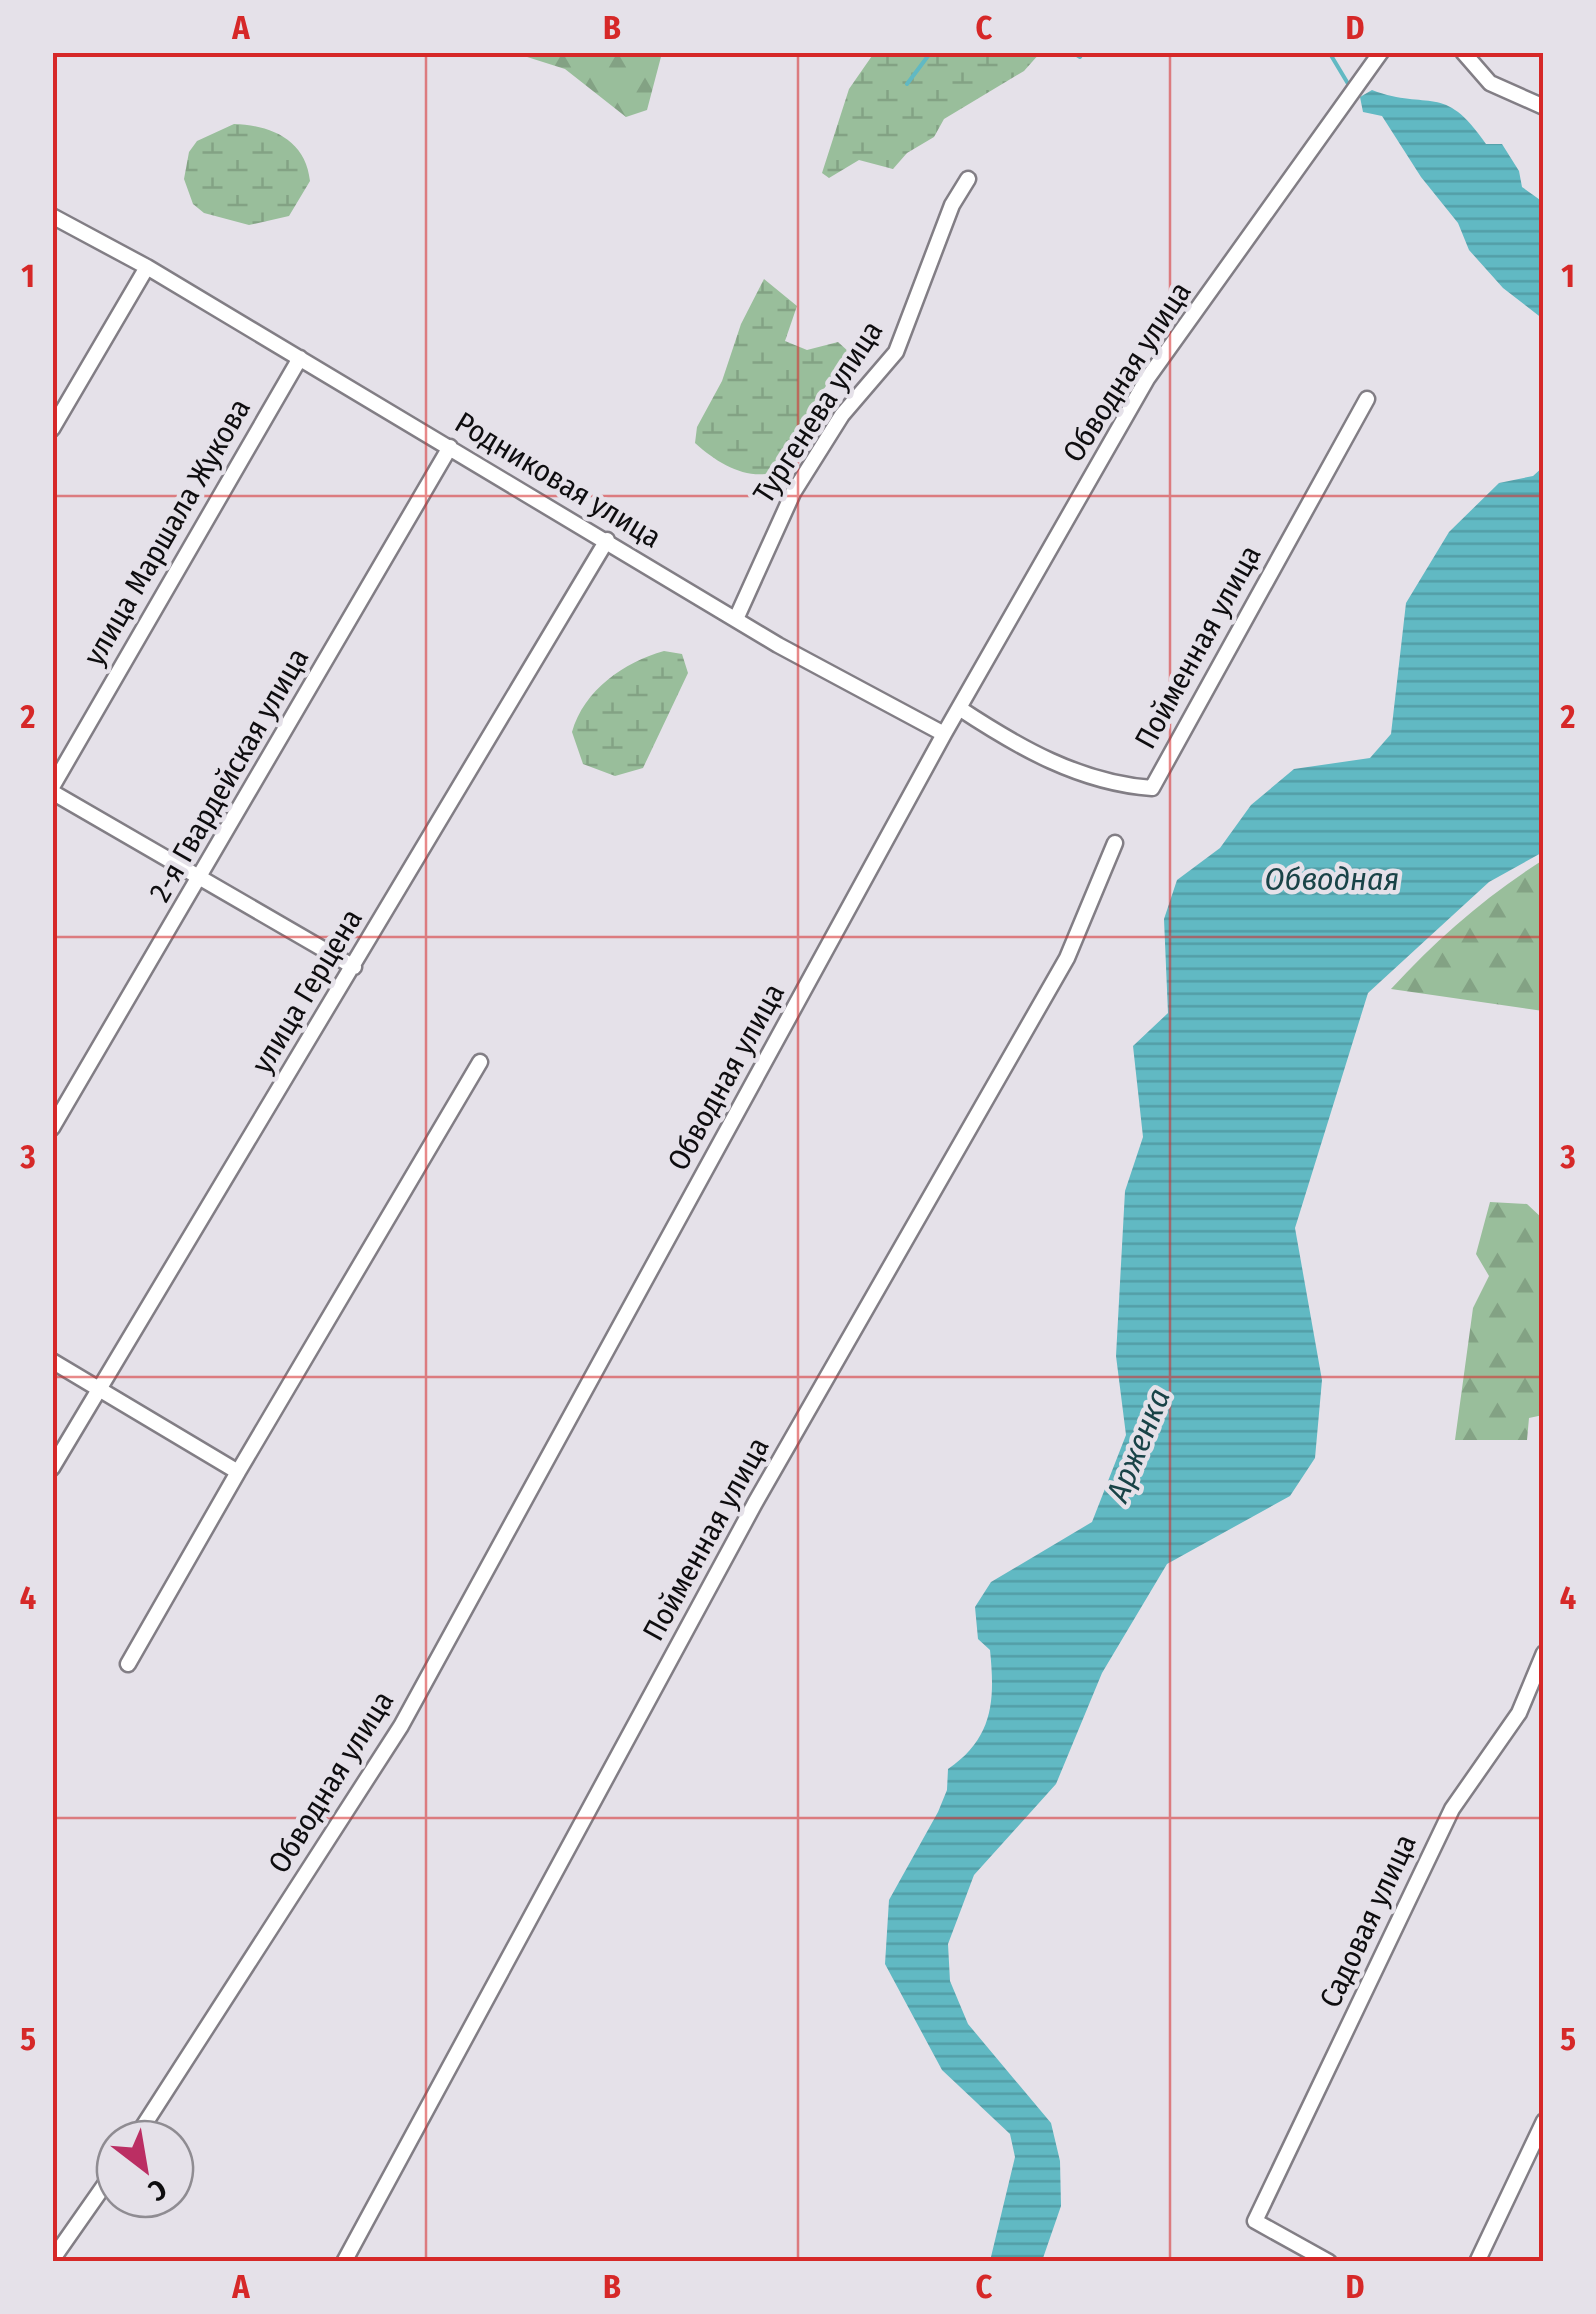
<svg xmlns="http://www.w3.org/2000/svg" width="1596" height="2314" font-family="'Fira Sans Condensed',sans-serif">
<style>
.forest{fill:url(#forest-firs)}
.wetland{fill:url(#wetland-marsh)}
.water{fill:url(#water-rules)}
.lines{fill:none;stroke-linecap:round;stroke-linejoin:round}
.stream{stroke:#61b9c3;stroke-width:4}
.minor-casing{stroke:#827e85;stroke-width:19}
.minor{stroke:#fff;stroke-width:14}
.grid{fill:none;stroke:#d62828;stroke-width:2.5;stroke-opacity:0.55}
.labels{text-anchor:middle;dominant-baseline:central;stroke-width:9;stroke-linejoin:round;paint-order:stroke}
.street-label{font-size:30px;fill:#0e0d0f;stroke:#e5e1e9}
.water-label{font-size:32px;font-style:italic;fill:#194347;stroke:#e5e1e9}
.neatline{fill:none;stroke:#d62828;stroke-width:4}
.grid-label{font-size:32px;text-anchor:middle;font-weight:bold;fill:#d62828}
</style>
<defs>
<pattern id="forest-firs" width="22" height="20" patternUnits="userSpaceOnUse" patternTransform="scale(2.5)"><rect width="22" height="20" fill="#99be9b"/><path d="M5 1l3.5 6h-7zM16 11l3.5 6h-7z" fill="#83a284"/></pattern>
<pattern id="wetland-marsh" width="20" height="14" patternUnits="userSpaceOnUse" patternTransform="scale(2.5)"><rect width="20" height="14" fill="#99be9b"/><path d="M1 5h8M5 5V1M11 12h8M15 12V8" fill="none" stroke="#83a284"/></pattern>
<pattern id="water-rules" width="6" height="5" patternUnits="userSpaceOnUse" patternTransform="scale(2.5)"><rect width="6" height="5" fill="#61b9c3"/><path d="M0 2.5h6" fill="none" stroke="#539ea6"/></pattern>
</defs>
<rect width="100%" height="100%" fill="#e5e1e9"/>
<path class="forest" d="M525,53V52L662,53L647,110L626,117L565,69L524,56Z
M1543,860V1011L1391,989C1438,938 1485,897 1543,860Z
M1490,1202L1527,1204L1543,1219V1415L1529,1418L1527,1440H1455L1473,1308L1489,1276L1476,1254Z"/>
<path class="wetland" d="M874,53V52L1040,53L1024,71L944,119L934,137L907,153L893,169L859,160L829,178L822,173L849,89Z
M234,124C271,125 306,140 310,181L289,216L249,225L204,213L193,204L184,179L189,152L197,141Z
M764,279L797,306L785,341L807,350L838,342L849,352L813,405L815,425L798,461C761,488 725,470 695,443L697,427L722,381L741,324Z
M664,651L682,654L688,673L643,768L615,776L583,764L572,732C584,690 624,662 664,651Z"/>
<path class="water" d="M1372,90C1430,112 1443,81 1486,144H1502L1519,171L1522,187L1543,202V319L1503,288L1469,250L1458,223L1421,177L1382,116L1363,112L1360,97Z
M1543,467V852L1489,882L1368,993L1295,1228L1322,1380L1315,1458L1290,1496L1167,1564L1102,1673L1056,1784L974,1875L948,1944L950,1981L968,2024L1051,2123L1060,2161L1061,2206L1042,2261H990L1015,2157L1010,2134L942,2070L885,1964L889,1900L938,1812L947,1790L948,1769C994,1738 995,1699 990,1650L978,1639L975,1607L991,1582L1092,1522L1126,1435L1116,1356L1125,1191L1143,1137L1133,1046L1168,1013L1164,919L1177,880L1220,848L1251,805L1294,769L1370,758L1391,734L1406,603L1449,532L1499,483L1533,476Z"/>
<g class="lines">
<path class="stream" d="M1072,52L1080,57L1083,52
M1329,52L1350,87
M907,84L931,52"/>
<defs>
<path id="minor" d="M1463,52L1490,83L1544,107
M52,216L147,267L778,645L944,734
M52,429L147,267
M736,619L793,493L842,415L896,352L952,205L968,179
M959,708C1018,747 1080,783 1152,788L1367,399
M52,787L300,358
M52,792L354,967
M52,1128L450,447
M52,1361L238,1472L128,1664
M52,1468L607,540
M238,1472L480,1062
M135,2139L401,1726L944,734L1147,379L1381,52
M52,2260L115,2170
M344,2262L755,1503L1067,958L1115,843
M1329,2262L1255,2221L1452,1809L1519,1713L1544,1653
M1477,2262L1544,2121"/>
</defs>
<use href="#minor" class="minor-casing"/>
<use href="#minor" class="minor"/>
</g>
<path class="grid" d="M426,52V2262M798,52V2262M1170,52V2262M52,496H1544M52,937H1544M52,1377H1544M52,1818H1544"/>
<g class="labels">
<g class="street-label">
<text transform="translate(1127 372) rotate(-57)">Обводная улица</text>
<text transform="translate(818 412) rotate(-57)">Тургенева улица</text>
<text transform="translate(558 480) rotate(31)">Родниковая улица</text>
<text transform="translate(167 532) rotate(-60)">улица Маршала Жукова</text>
<text transform="translate(1198 647) rotate(-61)">Пойменная улица</text>
<text transform="translate(229 775) rotate(-60)">2-я Гвардейская улица</text>
<text transform="translate(307 991) rotate(-59)">улица Герцена</text>
<text transform="translate(726 1077) rotate(-61)">Обводная улица</text>
<text transform="translate(706 1539) rotate(-61)">Пойменная улица</text>
<text transform="translate(331 1782) rotate(-58)">Обводная улица</text>
<text transform="translate(1368 1921) rotate(-65)">Садовая улица</text>
</g>
<g class="water-label">
<text x="1332" y="879">Обводная</text>
<text transform="translate(1138 1445) rotate(-68)">Арженка</text>
</g>
</g>
<rect width="1596" height="2314" fill="none" stroke="#e5e1e9" stroke-width="110"/>
<g transform="translate(145 2169) rotate(149)"><circle r="48" fill="#e5e1e9" stroke="#8f8c92" stroke-width="2.5"/>
<path d="M0-8L18 38L0 25L-18 38Z" fill="#bb2e63"/>
<text y="-15" font-size="28" font-weight="bold" text-anchor="middle" fill="#0e0d0f">С</text>
</g>
<rect x="55" y="55" width="1486" height="2204" class="neatline"/>
<g class="grid-label">
<text x="241" y="39">A</text>
<text x="612" y="39">B</text>
<text x="984" y="39">C</text>
<text x="1355" y="39">D</text>
<text x="28" y="287">1</text>
<text x="1568" y="287">1</text>
<text x="28" y="728">2</text>
<text x="1568" y="728">2</text>
<text x="28" y="1168">3</text>
<text x="1568" y="1168">3</text>
<text x="28" y="1609">4</text>
<text x="1568" y="1609">4</text>
<text x="28" y="2050">5</text>
<text x="1568" y="2050">5</text>
<text x="241" y="2298">A</text>
<text x="612" y="2298">B</text>
<text x="984" y="2298">C</text>
<text x="1355" y="2298">D</text>
</g>
</svg>
